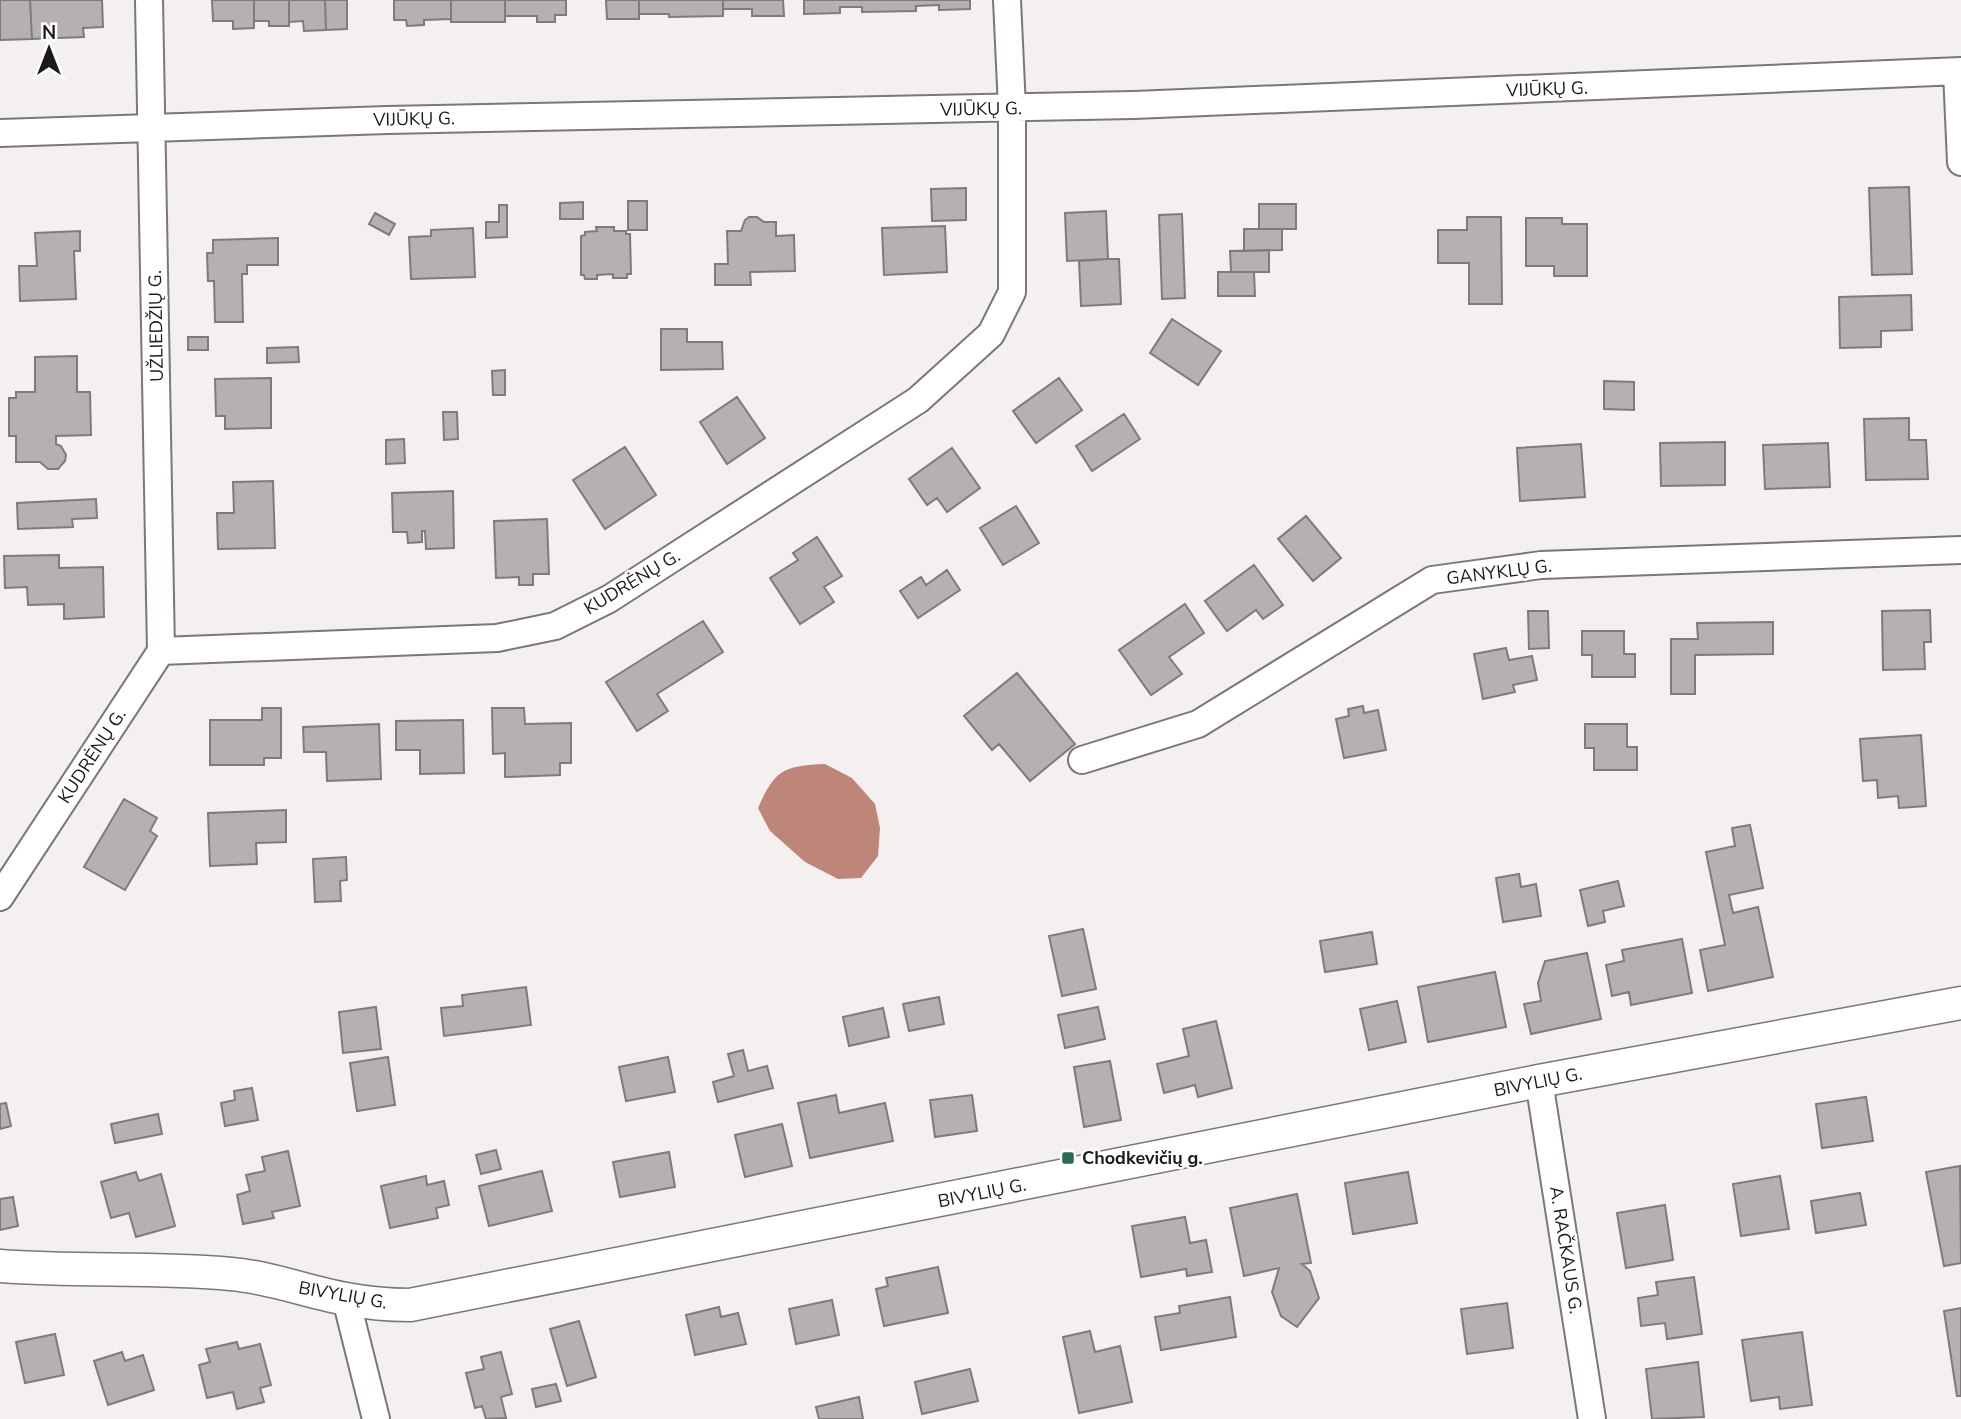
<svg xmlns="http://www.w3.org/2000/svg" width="1961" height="1419" font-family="'Nunito Sans',sans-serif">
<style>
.water{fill:#be8678}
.building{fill:#b5b1b0;stroke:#7f7b7a;stroke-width:2}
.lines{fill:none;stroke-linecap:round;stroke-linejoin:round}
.minor-casing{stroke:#7b7776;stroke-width:30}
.tertiary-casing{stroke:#7b7776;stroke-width:35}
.minor{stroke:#fff;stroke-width:26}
.tertiary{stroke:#fff;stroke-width:32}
.poi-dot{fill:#2a6956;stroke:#fff;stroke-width:2.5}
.labels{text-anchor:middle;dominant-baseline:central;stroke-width:5;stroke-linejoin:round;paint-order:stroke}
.street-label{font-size:18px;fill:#1b1919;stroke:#fff}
.poi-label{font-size:18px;font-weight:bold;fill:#1b1919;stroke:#fff;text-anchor:start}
</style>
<rect width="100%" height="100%" fill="#f4f0ef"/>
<path class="water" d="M825,764L852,778L875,804L880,828L878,856L861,878L838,879L805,862L770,831L758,808C775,769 784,766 825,764Z"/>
<path class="building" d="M0,0H30L32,39L0,40Z
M30,0H102L103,27L83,28L84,37L32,39Z
M212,0H254V28L233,29V21H213Z
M254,0H289V26H269V21H254Z
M289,0H325L326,30L304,31L303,21L289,22Z
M325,0H347V29L326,30Z
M394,0H451V19L424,20V25L407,26L406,20H394Z
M451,0H505V22H451Z
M505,0H566V15H555V22H537V16H505Z
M606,0H639V19H607Z
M639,0H723V16L669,17V14H639Z
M723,0H783L784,16H752V9H723Z
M804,0H970V9L939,10V5L916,6V11L862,12V7H840V13L804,14Z
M1909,187L1912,274L1872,275L1869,188Z
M966,188V220L932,221L931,189Z
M628,201H647V230H628Z
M583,202V219H560V203Z
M1259,204H1296V229H1259Z
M499,205H507V237L486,238V222H499Z
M1106,211L1108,259L1067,261L1065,213Z
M375,213L395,224L389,235L369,224Z
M1182,214L1185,298L1162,299L1159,215Z
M749,217H757L764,222H776V236L794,235L795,271L750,272L751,285H715V264H728L727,231H741L745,220Z
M1467,217H1501L1502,304H1469V263H1438V230H1467Z
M1526,218H1562V224H1587V276H1554V266H1526Z
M945,226L947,272L884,275L882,228Z
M596,227H614V231H626V234H630L631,274H627V278H613V274L597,275V279H585L584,275H581V236L585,235V232L597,231Z
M473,228L475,277L411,279L409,237L431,236V230Z
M1244,229H1282V250L1244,251Z
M80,231V251H74L76,299L20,301L19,266H37L35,233Z
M278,238V265H247V274H242L243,322H215L214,281H208L207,253H213V240Z
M1269,250V272H1231L1230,251Z
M1108,259H1119L1121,304L1081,306L1079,261Z
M1218,272H1254L1255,296H1218Z
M1911,295L1912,330L1881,331V347L1840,348L1839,297Z
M1172,319L1221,351L1198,385L1150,353Z
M661,329H687V342H722L723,369L661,370Z
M188,337H208V350H188Z
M298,347L299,362L267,363V348Z
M77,356V392H90L91,435L56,436V444L61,446L66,455L65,461L58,469H48L40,462H16V436H9V398H16V392H35V357Z
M505,370V395H493L492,371Z
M271,378V428L225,429V416H216L215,379Z
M1059,378L1082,410L1036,443L1013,411Z
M1604,381L1634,382V410L1604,409Z
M737,397L765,438L727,464L700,422Z
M443,412H457L458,439L444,440Z
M1124,414L1140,439L1092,471L1076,446Z
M1909,418V440H1926L1928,479L1866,480L1864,419Z
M404,439L405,463L386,464V440Z
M1725,442V485L1661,486L1660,443Z
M1828,443L1830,487L1765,489L1763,445Z
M1581,444L1585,497L1520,501L1517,448Z
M625,447L656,495L605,529L573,480Z
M952,448L980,488L947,512L937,498L927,505L909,479Z
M273,481L275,548L218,549L217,513H234L233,482Z
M453,491L454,548L426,549L425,531H422V542L408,543L407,532H393L392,493Z
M96,499L97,518L72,519L73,527L18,529L17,503Z
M1016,506L1039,543L1003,565L980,528Z
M1306,516L1341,558L1313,581L1278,539Z
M547,519L549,574H533V585H519V577L496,578L494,521Z
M817,537L842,576L824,587L834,602L800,624L770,578L798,560L793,553Z
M59,555V568L103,567L104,617L64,619V604L28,605L27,587L5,588L4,556Z
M1254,565L1283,605L1263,619L1256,610L1227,631L1205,601Z
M947,570L960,590L918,618L900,591L921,577L926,585Z
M1185,604L1204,633L1169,657L1182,674L1151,695L1119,650Z
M1930,610L1931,642H1924L1925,669L1883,670L1882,611Z
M1528,611H1548L1549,648L1529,649Z
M703,621L723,652L657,694L668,711L637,731L606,682Z
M1773,622V654L1695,655V694H1671V639H1698L1697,623Z
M1582,631H1624V654H1635V677H1592V655H1582Z
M1506,648L1509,660L1532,656L1537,680L1513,685L1515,692L1483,699L1474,654Z
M1017,673L1075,744L1030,781L999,744L992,750L964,716Z
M1363,706L1364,713L1378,710L1386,750L1344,758L1336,719L1349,716L1348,709Z
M262,708H281V758H264V765H210V720H262Z
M492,708H524L525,724L571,723V763H560V775L505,777V753L493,754Z
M463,720L464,773L420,774V750H396V721Z
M379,724L381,779L327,781L326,752H304L303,727Z
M1585,724H1627V747H1637V770H1594V748H1585Z
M1921,735L1926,806L1899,808L1898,796L1878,798L1877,780L1863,781L1860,739Z
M124,799L157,818L150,831L157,836L125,890L84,867Z
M286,810V842L256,843L257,864L210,866L208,813Z
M1750,825L1763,888L1729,895L1733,913L1758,907L1773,977L1708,991L1700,950L1725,945L1706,852L1735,846L1732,828Z
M346,857L347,880L340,881L341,901L315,902L313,859Z
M1519,874L1521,887L1536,884L1541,916L1503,922L1496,878Z
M1618,881L1624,906L1603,911L1605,922L1588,926L1580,890Z
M1083,929L1096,989L1062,996L1049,936Z
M1372,932L1377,964L1325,972L1320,941Z
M1682,939L1692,993L1631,1005L1629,992L1612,996L1606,965L1624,961L1622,950Z
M1587,953L1601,1019L1531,1034L1524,1004L1541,1001L1538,983L1545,961Z
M1495,972L1506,1027L1428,1042L1418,987Z
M526,987L531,1025L444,1036L441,1008L463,1006L462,995Z
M939,997L944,1024L909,1031L903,1004Z
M1397,1001L1406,1042L1369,1050L1360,1009Z
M376,1007L381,1049L343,1053L339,1012Z
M1098,1007L1105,1039L1065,1048L1058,1015Z
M883,1008L889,1037L849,1046L843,1017Z
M1216,1021L1232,1088L1198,1097L1195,1085L1164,1093L1157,1064L1189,1056L1183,1029Z
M743,1050L748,1071L767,1066L773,1088L718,1102L713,1082L734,1076L728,1054Z
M388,1057L395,1105L357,1111L350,1063Z
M668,1057L675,1092L626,1101L619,1067Z
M1110,1061L1121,1120L1084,1127L1074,1067Z
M252,1088L258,1120L225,1126L221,1103L235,1100L234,1091Z
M836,1095L839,1113L885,1103L893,1141L810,1158L798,1103Z
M972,1095L977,1131L935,1137L930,1100Z
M1866,1097L1873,1141L1822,1148L1816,1104Z
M6,1103L11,1126L0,1129V1104Z
M158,1114L162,1134L115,1143L111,1124Z
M782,1124L792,1166L745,1177L735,1135Z
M496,1150L501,1169L481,1174L476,1155Z
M288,1151L300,1206L272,1212L274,1218L243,1224L237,1195L250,1191L246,1175L265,1171L262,1157Z
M669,1152L675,1187L620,1197L613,1162Z
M1960,1166L1961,1263L1944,1266L1926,1172Z
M542,1171L552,1211L489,1226L479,1186Z
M136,1172L139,1181L161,1174L175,1226L136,1237L129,1213L111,1218L101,1182Z
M1408,1172L1417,1223L1353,1234L1345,1183Z
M426,1176L427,1185L444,1181L449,1205L436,1208L438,1218L390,1228L381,1186Z
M1780,1176L1789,1229L1741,1236L1733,1184Z
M1860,1193L1866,1225L1816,1233L1811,1201Z
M1297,1194L1311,1263L1302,1264L1310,1271L1319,1298L1297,1327L1281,1316L1272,1292L1279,1268L1244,1276L1230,1208Z
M13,1197L18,1226L0,1230V1199Z
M1665,1205L1673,1260L1626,1268L1617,1213Z
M1185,1217L1190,1243L1206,1240L1212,1272L1187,1276L1186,1269L1141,1277L1132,1226Z
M938,1267L948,1313L884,1326L876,1289L888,1286L886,1278Z
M1694,1277L1702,1334L1667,1339L1665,1323L1641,1326L1638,1298L1658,1295L1656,1282Z
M1230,1297L1236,1337L1161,1350L1155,1317L1180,1313L1179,1306Z
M832,1300L839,1335L796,1344L789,1309Z
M1507,1303L1513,1348L1467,1354L1461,1309Z
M719,1307L721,1317L738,1313L746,1344L695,1355L686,1315Z
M1961,1308V1396H1957L1944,1311Z
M579,1321L596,1377L567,1386L550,1329Z
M1090,1331L1095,1352L1120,1346L1132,1402L1079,1413L1063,1337Z
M1802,1332L1812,1405L1780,1409L1779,1397L1751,1401L1742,1340Z
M55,1334L64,1375L25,1383L16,1342Z
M237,1342L239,1349L260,1344L271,1385L260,1388L264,1402L237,1409L233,1392L207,1398L199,1365L210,1362L206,1349Z
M122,1352L125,1361L143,1355L154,1390L108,1405L94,1361Z
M501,1352L512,1394L501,1397L506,1418L486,1419L482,1406L475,1408L466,1373L484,1369L481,1357Z
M1698,1362L1704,1417L1652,1419L1646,1369Z
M970,1369L978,1401L922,1414L915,1382Z
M556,1384L561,1401L536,1407L532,1389Z
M859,1397L863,1419H819L816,1407Z"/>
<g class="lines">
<defs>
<path id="minor" d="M149,0L161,651
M1957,72L1961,162
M0,133L387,120L1134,105L1961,71
M1082,760L1198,724L1432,580L1541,565L1961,550
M0,897L161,651L497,638L555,626L609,599L918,400L991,334L1012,292V108L1007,0
M1539,1081L1592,1419
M346,1299L376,1419"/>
<path id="tertiary" d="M0,1266C77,1272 154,1267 231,1274C270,1277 307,1292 346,1299C367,1303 389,1305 410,1305L1539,1081L1961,1003"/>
</defs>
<use href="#minor" class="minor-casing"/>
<use href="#tertiary" class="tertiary-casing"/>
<use href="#minor" class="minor"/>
<use href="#tertiary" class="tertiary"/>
</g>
<rect class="poi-dot" x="1061" y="1151" width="14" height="14" rx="3.5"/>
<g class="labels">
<g class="street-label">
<text transform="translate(1547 89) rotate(-2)">VIJŪKŲ G.</text>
<text transform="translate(981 109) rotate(-1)">VIJŪKŲ G.</text>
<text transform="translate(414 119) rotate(-1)">VIJŪKŲ G.</text>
<text transform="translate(156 326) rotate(-91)">UŽLIEDŽIŲ G.</text>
<text transform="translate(1499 572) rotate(-7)">GANYKLŲ G.</text>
<text transform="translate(632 582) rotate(-31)">KUDRĖNŲ G.</text>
<text transform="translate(92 756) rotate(-57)">KUDRĖNŲ G.</text>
<text transform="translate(1538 1082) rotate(-11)">BIVYLIŲ G.</text>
<text transform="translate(982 1193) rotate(-11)">BIVYLIŲ G.</text>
<text transform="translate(1566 1250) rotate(81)">A. RAČKAUS G.</text>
<text transform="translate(343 1295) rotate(10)">BIVYLIŲ G.</text>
</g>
<g class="poi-label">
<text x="1082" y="1158">Chodkevičių g.</text>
</g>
</g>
<g transform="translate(49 49)" stroke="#ffffff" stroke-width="5" paint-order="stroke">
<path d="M0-5L12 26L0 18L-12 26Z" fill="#1b1919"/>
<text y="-10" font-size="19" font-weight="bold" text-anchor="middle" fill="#1b1919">N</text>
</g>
</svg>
